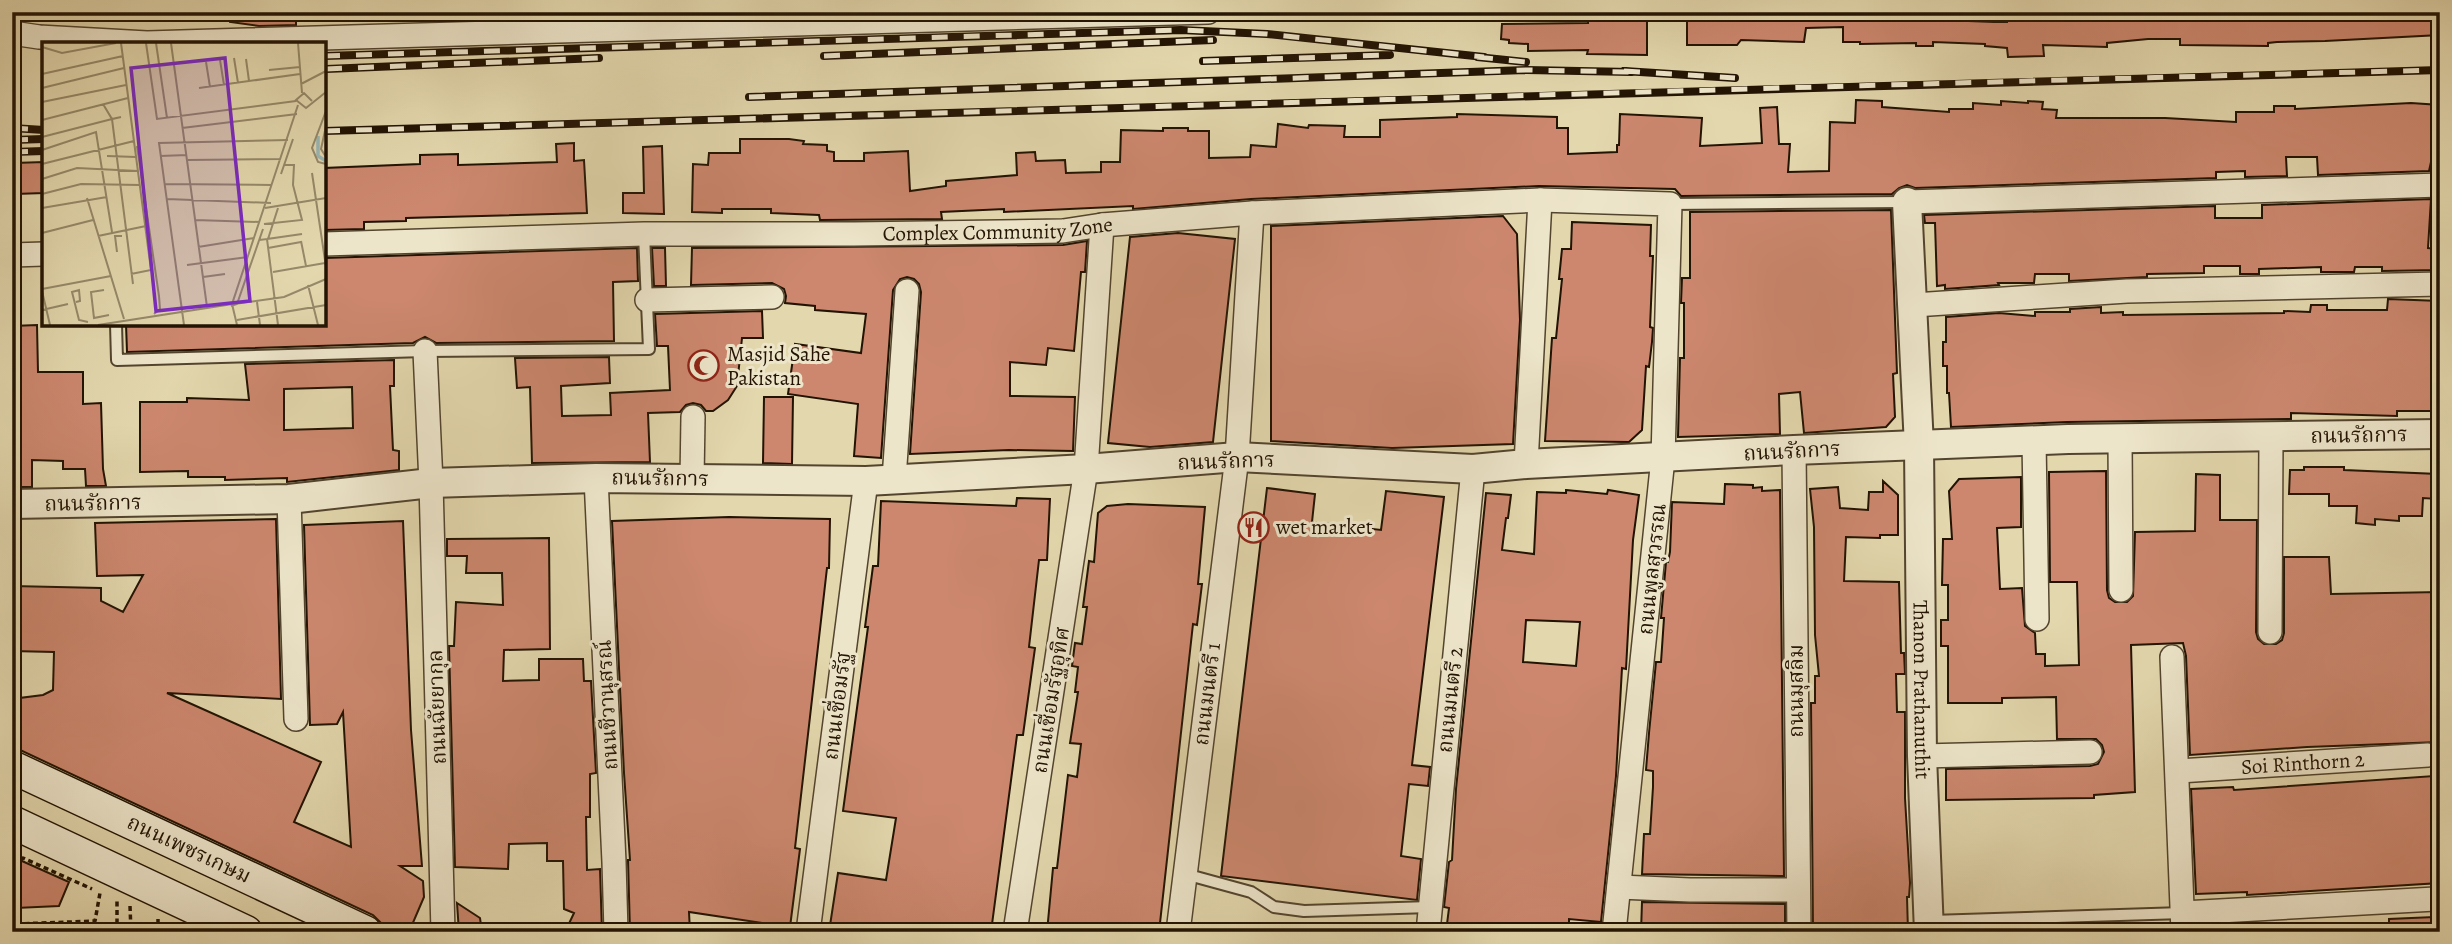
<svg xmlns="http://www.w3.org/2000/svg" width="2452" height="944" font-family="Alegreya,'Noto Serif Thai',serif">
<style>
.building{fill:#cc876e;stroke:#221303;stroke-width:2;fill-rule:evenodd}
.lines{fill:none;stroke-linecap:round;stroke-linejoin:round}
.service-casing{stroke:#52442e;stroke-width:14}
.minor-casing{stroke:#52442e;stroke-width:26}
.tertiary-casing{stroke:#52442e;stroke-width:32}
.secondary-casing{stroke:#221303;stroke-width:35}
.path{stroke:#221303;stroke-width:3.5;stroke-dasharray:5 3.5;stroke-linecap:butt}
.service{stroke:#ede5ca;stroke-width:10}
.minor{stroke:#ede5ca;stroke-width:23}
.tertiary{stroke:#ede5ca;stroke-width:28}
.secondary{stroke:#ede5ca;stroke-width:32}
.rail-casing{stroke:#221303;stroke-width:8}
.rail{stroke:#ede5ca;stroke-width:5;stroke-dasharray:16;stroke-linecap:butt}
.labels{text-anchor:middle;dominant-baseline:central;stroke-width:6;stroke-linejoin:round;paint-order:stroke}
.street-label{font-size:21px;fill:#221303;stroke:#ede5ca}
.poi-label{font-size:21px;fill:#221303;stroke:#ede5ca;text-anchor:start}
.inset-river{fill:none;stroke:#99b7b5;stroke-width:3.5}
.inset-road{fill:none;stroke:#968969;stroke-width:2}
.view{fill:#7b2cbf;fill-opacity:0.15;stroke:#7b2cbf;stroke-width:3.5}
.inset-edge{fill:none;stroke:#221303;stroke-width:3.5}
</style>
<rect width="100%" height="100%" fill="#e3d7ad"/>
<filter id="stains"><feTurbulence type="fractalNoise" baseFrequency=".00286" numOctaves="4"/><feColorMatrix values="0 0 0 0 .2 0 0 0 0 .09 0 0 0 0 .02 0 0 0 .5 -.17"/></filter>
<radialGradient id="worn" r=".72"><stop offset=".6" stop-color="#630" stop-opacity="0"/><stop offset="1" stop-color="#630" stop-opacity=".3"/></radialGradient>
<path class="building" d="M230,12H296V25L259,26L230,22Z
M1687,12H1918V19L1994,22H2007V20L2086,19V15L2149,13L2440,12V35L2325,41L2277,42L2268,43V46L2180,45V39H2148L2107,43V47L2043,45L2044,56L2008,57L2007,48L1985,46V44L1933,42V46H1916V43L1860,44V42H1843V27L1806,28L1804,42L1741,40L1737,45H1687Z
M1588,15L1647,16V55L1587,54L1588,50L1528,51V44L1509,43V40L1501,39L1502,24L1588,23Z
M1856,100L1882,101V107L1949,112V109H1973V103L2001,105V101L2028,103V101L2043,102L2042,109L2057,110L2056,118H2165L2236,122V112H2274V106H2295V109L2411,103L2440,105V162H2431L2429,171L2318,175L2317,157H2286L2287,176L2245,177V171L2216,172V178L1915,188L1907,185L1899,188L1892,194L1681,196L1675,189L1539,186L1251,199L1133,209V206L1004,212V209L941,212L942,219L820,220L819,215L771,213V209H722V213L692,212L693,164L708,165L709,153H740V139H789L804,141L803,144L827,145V151L834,152V161H864V153L908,151L910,191L946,186V181L1017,175L1016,153L1035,152L1036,161L1065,160L1066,173L1101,172V162H1120L1121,130L1163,131V128H1188V131H1209V158L1250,157L1251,145L1276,147L1278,124L1308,128L1309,125L1345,126L1344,137H1380V120L1457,117V114L1557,117V128H1568V154L1617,152V145H1619L1620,114L1702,118L1700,146L1762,143L1760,108L1777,107L1779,144H1790L1788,172L1829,171L1830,122L1855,123Z
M574,143V161L584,160L587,213L406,218V221L364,222V229L324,230V168L420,164V155L458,154V165L557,162L556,144Z
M662,146L664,214L623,213V193H644L643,147Z
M44,162V193L15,194L14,163Z
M2431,199L2428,248L2439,249L2438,270L2382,271V267H2355L2354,272H2321V267L2259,269V274H2240V266H2204V273L2147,274V277L2069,281V274H2035L2034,283H1998L1999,285L1945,289V285L1937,286L1935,223H1925L1924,215L2215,206V218H2262V205Z
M1891,210L1897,373L1893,374L1895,417L1886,427L1804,433L1800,392L1779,394L1780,434L1678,437L1680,358H1684V303H1681L1682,278H1690V212Z
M1503,216L1517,234L1520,320L1513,444L1392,448L1271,441V226Z
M1572,222L1651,225L1650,256H1653L1650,327L1653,328L1652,342L1649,367L1646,366L1642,430L1629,442L1545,441L1552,338H1556L1562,279H1559L1562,249H1571Z
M1178,233L1235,239L1213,442L1150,447L1108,443L1130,237Z
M1087,241L1085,272H1081L1074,351L1048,348L1046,365L1010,362V396L1075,397L1073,451L1009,450L910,454L921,292L919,284L914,279L907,277L900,279L893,290L881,458L854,456L858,404L788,394L795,344L861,353L866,314L815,310V306L785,303L786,296L784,289L772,283L691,285L692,248L1063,245Z
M637,248L638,281L613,282L614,341L436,343L425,337L413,343L127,352L126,324H324V258Z
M652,248H665L666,286H654Z
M2388,299L2440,301V411H2397V416L2291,413V419L2067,422L1951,427L1949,393H1947V366H1943V342H1946V317L1999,313L2035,316V312H2070V309L2101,307V313L2123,312V315L2284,313V311L2310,312L2311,305H2327V310H2387Z
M762,311L763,338H742L737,386L728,400L713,411H706L701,405L693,403L686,405L680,412L648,413L650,462L532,463L530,387L517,388L515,358L609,357L610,383L561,386L562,416L611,415L610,393L670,390L668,346H657L655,314Z
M37,325L38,372H83V404L101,403L103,469L106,486H86L85,469H63V461L32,460V487H12V326Z
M394,360V386H390L393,450L399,451V470L287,482V478L225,480V477H188V471L140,472V402H187V398L249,400L245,364ZM352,387L353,428L284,430V389Z
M764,397H793L792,464L763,463Z
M2304,467H2344V470L2438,474L2437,499L2423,498L2422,516H2399V521L2375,519V525L2356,523L2357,506H2329V494H2289L2290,470H2304Z
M2106,471L2107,590L2109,598L2115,602H2127L2133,596L2135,532L2195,531L2196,474L2220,475V520H2257L2256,632L2258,639L2264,644H2276L2282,640L2284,633V557H2329L2331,594L2440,592V742L2307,747L2190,755L2186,656L2183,643L2131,645L2135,792L2094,795V798L1946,800V769L2090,766L2098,764L2104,752L2102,745L2096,739H2057L2056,697L2002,698V703H1948V646H1941V620H1948V585H1942L1943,539H1952L1949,491L1959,479L2021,477V527L1997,528L2000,589L2022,588L2025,626L2035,633L2036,654H2045V666L2079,665L2077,582H2050L2049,472Z
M1883,481L1898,495V535H1880V538L1846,537L1844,581L1899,582L1901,653H1904L1905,674H1896L1897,712H1905V798L1910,883L1909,897H1907L1908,932H1853V926L1813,927L1811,703H1815V676H1819L1815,635L1814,527L1810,489L1838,487L1840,508L1868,510L1869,492H1883Z
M1725,484L1753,485V488L1762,487V491L1780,490L1784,876L1642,874L1644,834H1650L1653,787V771L1646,770L1649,733L1656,662H1661L1664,618H1661L1666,562H1668L1670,552L1672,502L1724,504Z
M1267,488L1315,494L1312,522L1381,530L1386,491L1444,497L1412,765L1430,767L1428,786L1409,784L1401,856L1421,859L1417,900L1221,876Z
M1566,490L1607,494L1608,490L1639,495L1633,540L1626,669L1622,668L1616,776L1601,922L1569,919V932H1446L1449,908L1444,907L1449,862L1452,860L1456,789L1486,493L1511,495L1508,518H1506L1502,550L1534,554L1537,492L1566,493ZM1526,620L1580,622L1576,666L1523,662Z
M1017,498L1050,499L1047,560H1039L1029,647L1035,648L1023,735H1017L991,932H829L838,873L886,880L896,818L843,811L868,627H865L873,566H878L881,501L1016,506Z
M1128,504L1205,507L1198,584H1202L1197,625L1193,624L1159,932H1047L1053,868H1057L1068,775L1077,777L1081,744L1070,743L1078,692H1075L1078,667L1072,666L1075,643L1082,644L1087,607H1083L1089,561L1094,562L1098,513L1107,506Z
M729,517L830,519L829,568H827L795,848L800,849L790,927L689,912L690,932H630L628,860H630L624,773L612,521Z
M276,519L281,699L167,693L321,762L294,822L351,847L343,712L337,724L310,725L304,525L403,521L411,730L422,866H400L423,881L424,897L409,932H401L381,923L373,915L20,750L12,736V699L43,695L53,690L54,652L12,651L13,586L101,588V601L123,612L143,575L97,576L95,523Z
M549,538L550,649L504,650L503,681L539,680V659H583L584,681H591L596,773L590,774V817H586L587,870L600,869L602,932H565L574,913L564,909L563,861H547V843L509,844L508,869L455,867L449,646H454L456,602L503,605L502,573H466L467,556H447V539Z
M2434,776L2440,883L2247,895V892L2196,894L2191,789L2233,787L2234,790Z
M22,861L69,882L59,906L16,908L14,867Z
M1642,902L1785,904V932H1641Z
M457,903L480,918L482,932H459Z
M2434,917L2435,932H2389V919Z"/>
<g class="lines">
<defs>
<path id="service" d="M1670,204L1905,202
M116,324L117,360L425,351L649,349L644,234
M1185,874L1251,892L1274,907L1304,911L1430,907
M1931,921L2183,913"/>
<g id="minor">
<path d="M12,33L39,37L147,43L1208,12"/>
<path d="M1907,202L2440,185"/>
<path id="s1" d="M324,244L644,234H854L1063,231L1102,225L1252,213L1540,200L1670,204L1663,458L1614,932"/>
<path d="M12,255L44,254"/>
<path d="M647,300L772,297"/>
<path d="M1914,305L2127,291L2440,284"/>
<path d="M425,351L431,483L443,932"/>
<path d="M2120,439L2121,590"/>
<path d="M2034,441L2037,619"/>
<path d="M1794,450L1799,932"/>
<path d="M1526,464L1540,200"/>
<path d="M596,478L614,862L616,932"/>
<path d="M692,479L693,417"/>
<path d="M894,479L907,291"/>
<path d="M289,499L296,719"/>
<path d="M2270,632L2271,437"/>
<path d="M2172,657L2183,932"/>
<path d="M1922,756L2090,752"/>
<path id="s2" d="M2179,771L2428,755"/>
<path d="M1619,887L1690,890H1798"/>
<path d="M2183,913L2435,899"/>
<path d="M808,932L866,481"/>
<path d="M1015,932L1086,469L1102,225"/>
<path d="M1178,932L1237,457L1252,213"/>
<path d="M1428,932L1473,469"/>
</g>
<g id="tertiary">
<path id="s3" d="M1907,202L1919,446L1922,756L1929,932"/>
<path d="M12,504L289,499L431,483L596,478L866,481L1086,469L1237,457L1473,469L1526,464L1794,450L2068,439L2440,434"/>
</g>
<path id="secondary" d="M12,767L365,932
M12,822L246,932"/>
</defs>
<use href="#service" class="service-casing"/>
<use href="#minor" class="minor-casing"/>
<use href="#tertiary" class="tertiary-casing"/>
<use href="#secondary" class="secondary-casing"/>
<path class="path" d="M130,906L131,932
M158,919V932
M16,924L95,921L100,893
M17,932L13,865L23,858L92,889
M36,932H64
M117,932V901"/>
<use href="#service" class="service"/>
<use href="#minor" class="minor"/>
<use href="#tertiary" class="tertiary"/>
<use href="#secondary" class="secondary"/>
<defs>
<path id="rail" d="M324,56L1181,30L1267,34L1484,57
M824,56L1213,40
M1477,57L1526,62
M1203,61L1390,55
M326,69L599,58
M1624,71L1735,78
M749,97L1527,70L1632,72
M12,128L44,130
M324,131C1029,111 1734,88 2440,70
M12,140L44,139
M12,152L44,151"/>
</defs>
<use href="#rail" class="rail-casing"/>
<use href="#rail" class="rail"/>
</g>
<defs>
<symbol id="mosque-ring" viewBox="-11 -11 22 22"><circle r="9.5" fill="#ede5ca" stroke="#8f2418" stroke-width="1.5"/><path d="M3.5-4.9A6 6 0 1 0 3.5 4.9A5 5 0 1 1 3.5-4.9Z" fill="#8f2418"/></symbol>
<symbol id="restaurant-ring" viewBox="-11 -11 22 22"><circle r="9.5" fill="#ede5ca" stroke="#8f2418" stroke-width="1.5"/><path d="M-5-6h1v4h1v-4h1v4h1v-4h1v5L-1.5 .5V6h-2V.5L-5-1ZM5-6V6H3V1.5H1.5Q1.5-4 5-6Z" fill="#8f2418"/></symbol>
</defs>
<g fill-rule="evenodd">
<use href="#mosque-ring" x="686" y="348" width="35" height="35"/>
<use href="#restaurant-ring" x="1236" y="510" width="35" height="35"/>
</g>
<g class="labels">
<g class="street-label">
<text stroke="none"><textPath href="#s1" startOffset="674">Complex Community Zone</textPath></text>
<text transform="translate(2359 435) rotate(-1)">ถนนรัถการ</text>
<text transform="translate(1792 451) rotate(-3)">ถนนรัถการ</text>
<text transform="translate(1226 461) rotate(-2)">ถนนรัถการ</text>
<text transform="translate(660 478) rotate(1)">ถนนรัถการ</text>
<text transform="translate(93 503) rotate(-1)">ถนนรัถการ</text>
<text transform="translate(1652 569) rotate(-84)">ถนนพูลสุวรรณ</text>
<text stroke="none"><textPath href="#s3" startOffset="488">Thanon Prathanuthit</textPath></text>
<text transform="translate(1796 691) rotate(-90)">ถนนมุสลิม</text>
<text transform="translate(1207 694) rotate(-83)">ถนนมนตรี 1</text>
<text transform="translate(1051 700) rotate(-81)">ถนนเชื่อมรัฐอุทิศ</text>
<text transform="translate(1450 700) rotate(-84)">ถนนมนตรี 2</text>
<text transform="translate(607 705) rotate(-93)">ถนนชีวานุสรณ์</text>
<text transform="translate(837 706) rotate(-83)">ถนนเชื่อมรัฐ</text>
<text transform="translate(437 707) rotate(-92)">ถนนฉัยยากุล</text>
<text stroke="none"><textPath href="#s2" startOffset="124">Soi Rinthorn 2</textPath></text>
<text transform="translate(189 849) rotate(25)">ถนนเพชรเกษม</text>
</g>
<g class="poi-label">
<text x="727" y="354">Masjid Sahe<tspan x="727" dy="24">Pakistan</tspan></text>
<text x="1276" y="527">wet market</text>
</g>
</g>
<g transform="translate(42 42)">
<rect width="284" height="284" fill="#e3d7ad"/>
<path class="inset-river" d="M276,94V114L284,119"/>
<path class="inset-road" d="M79,1L109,228L89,232M104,1L115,77L254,59M114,1L125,76M129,1L165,265M256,1L260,51M0,5L20,11L74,1M192,16L196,41M204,17L207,39M178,18L182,43M164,20L168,45M227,28L258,25M0,32L81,14M259,42L284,29M0,46L82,26M157,46L258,32M270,59L262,51L254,58L264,66L284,50M0,60L84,43M61,62L70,77L79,75M284,69L270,106L276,120L284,122M0,78L86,56M284,84L279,107L284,115M140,86L255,72M0,95L70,77L91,242M95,104L117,254L118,267L112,272M0,108L54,90L70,190M65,114L94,115M118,114L145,113M146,118L239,117M0,122L92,99M270,131L284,225M239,132L251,97M0,137L35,126L96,129M123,142L230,143M0,152L39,142L98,143M45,156L82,277M125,157L229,161M0,166L65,155M223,166L284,156M153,178L218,180M222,182L260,178L251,143L252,123H242M0,191L51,178M56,194L104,184M225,197L260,192M226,197L236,166M217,198L225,197L236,283M259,199L264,224M156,205L212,196M226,206L259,200M75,210L73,194H80M145,223L206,215M231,230L283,221M161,235L183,232M266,243L276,283M0,247L69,234M62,248L49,250L52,276L67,273M0,249L8,283M34,260L38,259L37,248L30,250L37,278L46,280M215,260L218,283M190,262L195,283M192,262L242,255L284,237M189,264L195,262L221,187M0,268L26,262M195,278L284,263M56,283L190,262L256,63M142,283L117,101L246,98"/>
<path class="view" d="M183,16L208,259L114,269L89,26Z"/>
<rect width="284" height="284" class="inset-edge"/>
</g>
<rect width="2452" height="944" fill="none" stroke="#e3d7ad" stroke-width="42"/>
<rect x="14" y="14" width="2424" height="916" fill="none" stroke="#221303" stroke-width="3.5"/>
<rect x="21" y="21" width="2410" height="902" fill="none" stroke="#221303" stroke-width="2"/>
<rect width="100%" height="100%" filter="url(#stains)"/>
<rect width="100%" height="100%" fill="url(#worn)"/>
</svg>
